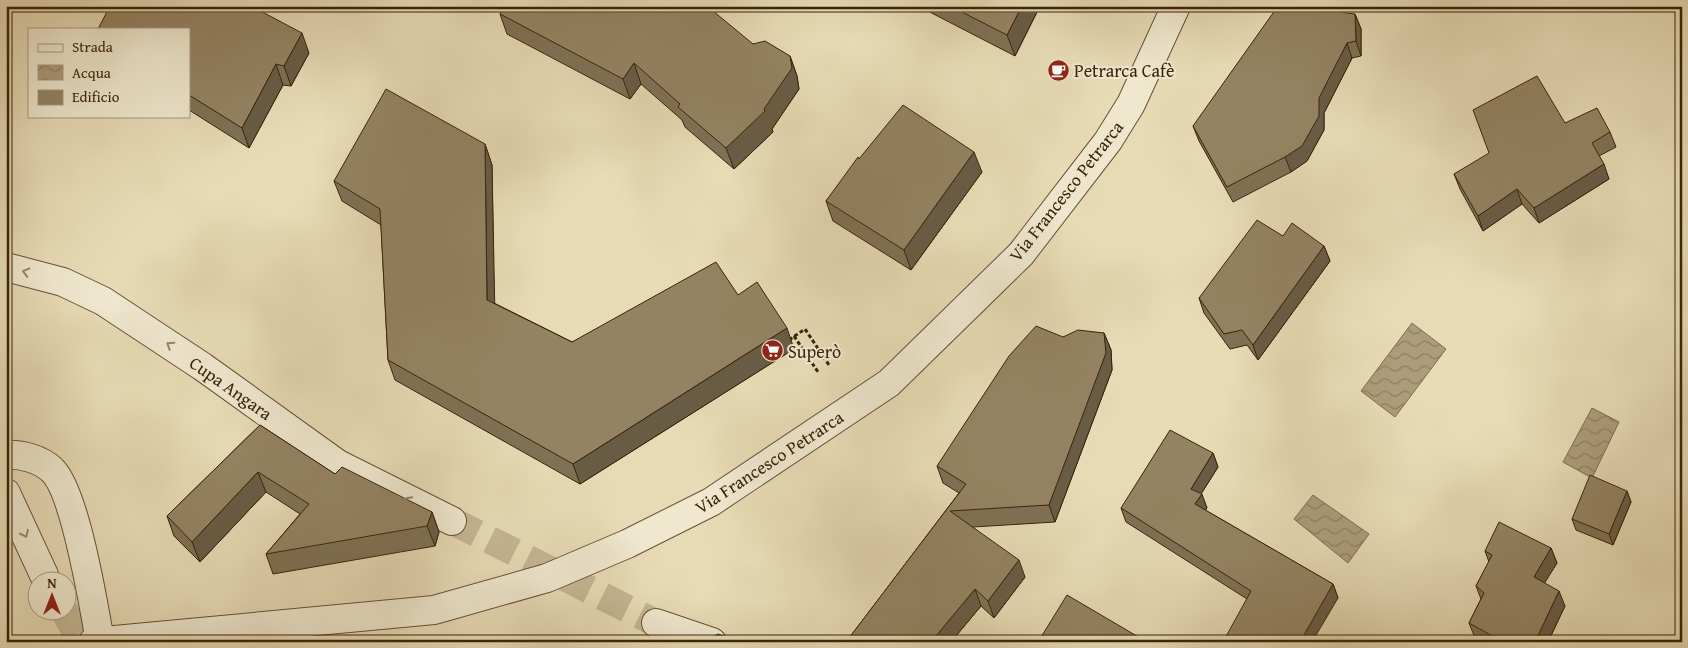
<svg xmlns="http://www.w3.org/2000/svg" width="1688" height="648" font-family="'Gentium Book Plus',serif">
<style>
.water{fill:url(#water-waves);stroke:#7e6c4e}
.lines{fill:none;stroke-linecap:round;stroke-linejoin:round}
.minor-tunnel{stroke:#c4b693;stroke-width:28;stroke-dasharray:28 14;stroke-linecap:butt}
.minor-casing{stroke:#655136;stroke-width:30}
.path{stroke:#3a230b;stroke-width:3;stroke-dasharray:4 2.5;stroke-linecap:butt}
.minor{stroke:#efe8cf;stroke-width:28}
.wall{fill:#7f7155;stroke:#3a230b}
.shaded-wall{fill:#685c45;stroke:#3a230b}
.building{fill:#948363;stroke:#3a230b}
.oneway{stroke:#94866d}
.labels{text-anchor:middle;dominant-baseline:central;stroke-width:4;stroke-linejoin:round;paint-order:stroke}
.poi-label{font-size:18px;fill:#3a230b;stroke:#efe8cf;text-anchor:start}
.street-label{font-size:18px;fill:#3a230b;stroke:#efe8cf}
</style>
<defs>
<pattern id="water-waves" width="16" height="10" patternUnits="userSpaceOnUse" patternTransform="scale(1.25)"><rect width="16" height="10" fill="#ac9c7b"/><path d="M0 5q4-4 8 0t8 0" fill="none" stroke="#8d7f63"/></pattern>
</defs>
<rect width="100%" height="100%" fill="#e7dbb5"/>
<filter id="stains"><feTurbulence type="fractalNoise" baseFrequency=".004" numOctaves="4"/><feColorMatrix values="0 0 0 0 .2 0 0 0 0 .09 0 0 0 0 .02 0 0 0 .5 -.17"/></filter>
<radialGradient id="worn" r=".72"><stop offset=".6" stop-color="#630" stop-opacity="0"/><stop offset="1" stop-color="#630" stop-opacity=".3"/></radialGradient>
<path class="water" d="M1412,323L1446,349L1395,417L1361,391Z
M1592,408L1619,422L1592,478L1563,462Z
M1313,495L1369,534L1348,563L1294,519Z"/>
<g class="lines">
<path class="minor-tunnel" d="M452,521L656,623
M64,610L81,642"/>
<defs>
<path id="minor" d="M6,267L63,282L103,301L203,367L338,464L452,521
M6,455C21,454 41,459 52,470C75,491 94,607 100,641
M6,493L44,575
M656,623L712,642
M93,642L434,610L547,578L627,544L711,502L889,383L1021,254L1108,141L1131,104L1176,6"/>
</defs>
<use href="#minor" class="minor-casing"/>
<path class="path" d="M794,336L818,372
M789,340L805,329L829,365"/>
<use href="#minor" class="minor"/>
</g>
<path class="wall" d="M918,6H1040L1015,56Z
M641,12L753,44L790,56L797,76L799,89L772,129L773,132L734,169L685,127L682,120L641,84L630,99L507,34L500,14Z
M1355,14L1361,29V56L1352,58L1324,113V130L1307,161L1291,172L1233,202L1199,141L1193,126Z
M189,29L309,53L291,86L283,85L249,148L189,110Z
M1565,123L1610,132L1616,147L1599,156L1609,179L1539,223L1522,204L1483,231L1460,189L1454,174Z
M485,144L492,165L494,303L572,342L738,295L794,349L580,484L395,380L388,360L381,225L342,201L334,181Z
M859,159L982,172L911,270L833,221L826,201Z
M1283,236L1324,246L1330,261L1258,360L1247,345L1230,349L1204,313L1199,298Z
M1104,333L1111,350L1112,370L1055,522L973,527L1025,577L994,618L981,606L951,642H846L959,493L943,483L937,466L1063,337Z
M260,425L335,474L432,512L439,532L435,546L273,574L266,554L300,514L266,492L200,562L174,536L167,516Z
M1213,453L1218,467L1201,494L1207,508L1205,510L1333,584L1338,598L1247,599L1126,522L1121,508Z
M1627,491L1631,502L1613,545L1576,530L1572,519Z
M1551,548L1557,563L1544,583L1565,606L1548,642H1481L1475,638L1469,623L1481,599L1476,586L1489,562L1485,551Z"/>
<path class="shaded-wall" d="M1022,6H1040L1015,56L1007,35Z
M1355,14L1361,29V56L1356,41Z
M302,33L309,53L291,86L284,66Z
M1347,43L1352,58L1324,113V130L1307,161L1291,172L1285,157Z
M790,56L797,76L799,89L772,129L773,132L734,169L726,148Z
M634,63L641,84L630,99L623,79Z
M276,64L283,85L249,148L242,128Z
M485,144L492,165L495,320L487,300Z
M974,152L982,172L911,270L904,250Z
M1604,164L1609,179L1539,223L1534,208Z
M1517,189L1522,204L1483,231L1478,216Z
M1324,246L1330,261L1258,360L1253,345Z
M787,328L794,349L580,484L573,464Z
M1104,333L1111,350L1112,370L1055,522L1049,505Z
M1213,453L1218,467L1196,502L1191,489Z
M258,472L266,492L200,562L192,542Z
M1627,491L1631,502L1613,545L1609,534Z
M1202,494L1207,508L1200,518L1195,504Z
M432,512L439,532L435,546L427,526Z
M1551,548L1557,563L1539,592L1534,577Z
M1019,560L1025,577L994,618L988,601Z
M1333,584L1338,598L1312,642H1300Z
M975,589L981,606L951,642H931Z
M1559,591L1565,606L1548,642H1535Z"/>
<path class="building" d="M110,6H251L302,33L284,66L276,64L242,128L189,95V29H98Z
M504,6H627L641,12L647,6H707L753,44L765,41L790,56L792,68L764,109L765,111L726,148L678,107L680,104L634,63L623,79L500,14Z
M950,6H1022L1007,35Z
M1278,6H1298L1355,14L1356,41L1347,43L1319,98V116L1302,146L1285,157L1227,187L1193,126Z
M1537,76L1565,123L1597,108L1610,132L1592,143L1604,164L1534,208L1517,189L1478,216L1454,174L1489,153L1473,110Z
M386,89L485,144L487,300L572,342L716,262L738,295L757,282L787,328L573,464L388,360L380,209L334,181Z
M903,105L974,152L904,250L826,201L858,157L859,159Z
M1257,220L1283,236L1292,223L1324,246L1253,345L1242,330L1224,334L1199,298Z
M1036,326L1063,337L1078,330L1104,333L1106,353L1049,505L950,511L1019,560L988,601L975,589L931,642H846L966,484L937,466L1009,356Z
M260,425L335,474L342,467L432,512L427,526L266,554L309,504L258,472L192,542L167,516Z
M1170,430L1213,453L1191,489L1202,494L1195,504L1333,584L1300,642H1223L1251,591L1121,508Z
M1590,475L1627,491L1609,534L1572,519Z
M1499,522L1551,548L1534,577L1559,591L1535,642H1532L1526,638L1523,642H1503L1469,623L1484,593L1476,586L1492,555L1485,551Z
M1067,595L1147,642H1038Z
M718,634L737,642H692L694,637L708,640Z"/>
<defs><path id="oneway-chevron" d="M-2-3.5L2.5 0L-2 3.5" fill="none" stroke-width="1.6" stroke-linecap="round" stroke-linejoin="round" transform="scale(1.25)"/></defs>
<g class="oneway">
<use href="#oneway-chevron" transform="translate(26 272) rotate(-165)"/>
<use href="#oneway-chevron" transform="translate(170 345) rotate(-147)"/>
<use href="#oneway-chevron" transform="translate(408 500) rotate(-153)"/>
<use href="#oneway-chevron" transform="translate(25 534) rotate(65)"/>
</g>
<defs>
<symbol id="cafe-disc" viewBox="-11 -11 22 22"><circle r="9.5" fill="#8f2418" stroke="#efe8cf"/><path d="M-5.5-4.5H6V0H3Q3 3.5 0 3.5H-2.5Q-5.5 3.5-5.5 0ZM3-3.2v2h1.7v-2ZM-6 4.5H4V6H-6Z" fill="#fff"/></symbol>
<symbol id="supermarket-disc" viewBox="-11 -11 22 22"><circle r="9.5" fill="#8f2418" stroke="#efe8cf"/><path d="M-6-5.5h2.5l.6 2H6L4.5 2H-2.5L-4.4-4H-6ZM-1.5 3.2a1.3 1.3 0 1 0 .1 0ZM3 3.2a1.3 1.3 0 1 0 .1 0Z" fill="#fff"/></symbol>
</defs>
<g fill-rule="evenodd">
<use href="#cafe-disc" x="1046" y="58" width="25" height="25"/>
<use href="#supermarket-disc" x="760" y="338" width="25" height="25"/>
</g>
<g class="labels">
<g class="poi-label">
<text x="1074" y="70">Petrarca Cafè</text>
<text x="788" y="351">Superò</text>
</g>
<g class="street-label">
<text transform="translate(1066 191) rotate(-52)">Via Francesco Petrarca</text>
<text transform="translate(231 388) rotate(35)">Cupa Angara</text>
<text transform="translate(769 462) rotate(-33)">Via Francesco Petrarca</text>
</g>
</g>
<rect width="1688" height="648" fill="none" stroke="#e7dbb5" stroke-width="25"/>
<rect x="8" y="8" width="1673" height="633" fill="none" stroke="#3a230b" stroke-width="2.5"/>
<rect x="12" y="12" width="1663" height="623" fill="none" stroke="#3a230b"/>
<rect x="28" y="28" width="162" height="90" fill="#efe8cf" stroke="#a79981"/>
<rect x="38" y="44" width="25" height="8" fill="#efe8cf" stroke="#a79981"/>
<text x="72" y="52" font-size="15" fill="#3a230b">Strada</text>
<rect x="38" y="65" width="25" height="15" fill="url(#water-waves)" stroke="#a79981"/>
<text x="72" y="78" font-size="15" fill="#3a230b">Acqua</text>
<rect x="38" y="90" width="25" height="15" fill="#948363" stroke="#a79981"/>
<text x="72" y="102" font-size="15" fill="#3a230b">Edificio</text>
<g transform="translate(52 596)"><circle r="24" fill="#efe8cf" stroke="#a79981"/>
<path d="M0-4L9 19L0 12L-9 19Z" fill="#8f2418"/>
<text y="-8" font-size="14" font-weight="bold" text-anchor="middle" fill="#3a230b">N</text>
</g>
<rect width="100%" height="100%" filter="url(#stains)"/>
<rect width="100%" height="100%" fill="url(#worn)"/>
</svg>
